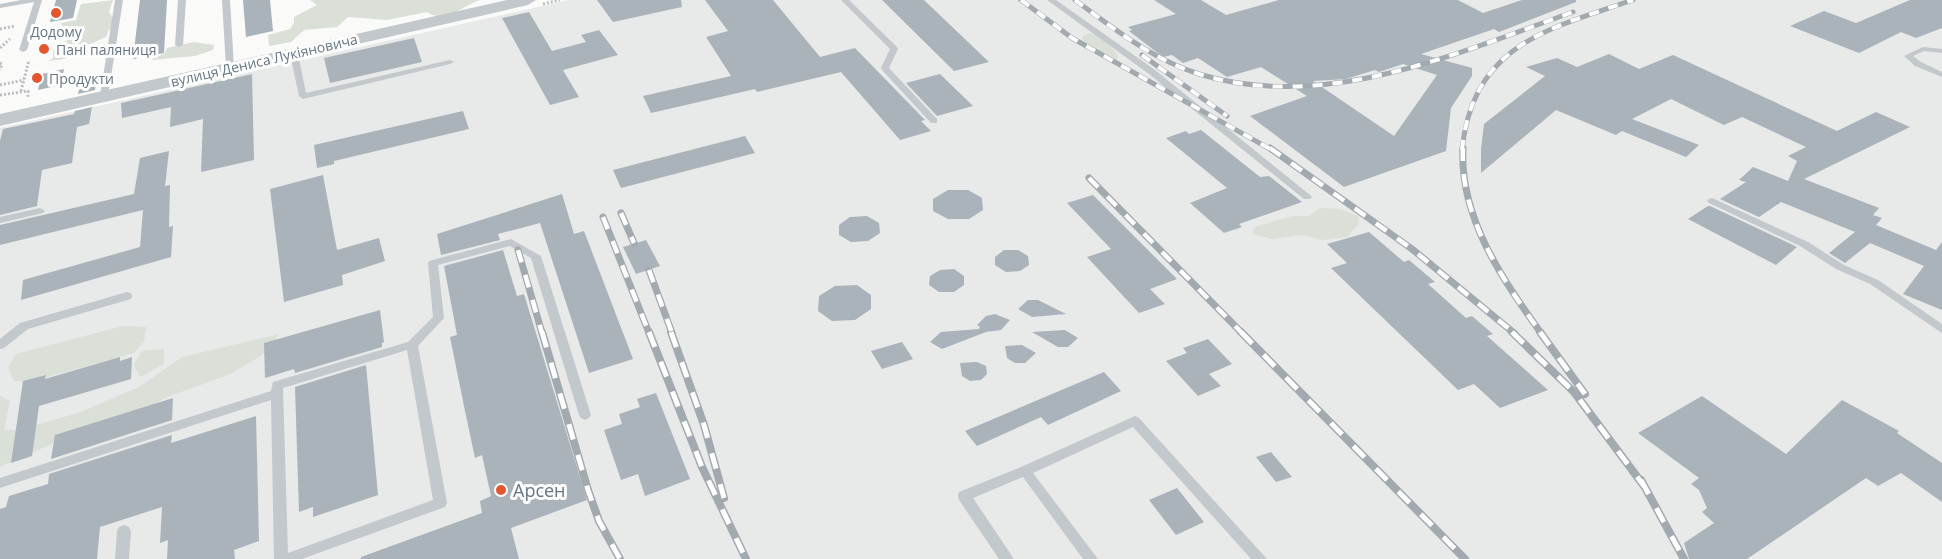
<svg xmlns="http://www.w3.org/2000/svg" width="1942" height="559" font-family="'Open Sans',sans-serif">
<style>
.built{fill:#e8e9e9}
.green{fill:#dadfd7}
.building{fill:#aab3b9;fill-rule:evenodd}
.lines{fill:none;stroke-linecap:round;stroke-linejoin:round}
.path{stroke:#bbbfc2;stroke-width:3;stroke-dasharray:2 2;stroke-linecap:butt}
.lane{fill:#c3c8cc;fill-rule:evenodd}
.street{fill:#c3c8cc;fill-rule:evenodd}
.rail-far2-casing{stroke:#a2aab0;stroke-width:5}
.rail-far1-casing{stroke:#a2aab0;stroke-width:7}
.rail-casing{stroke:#a2aab0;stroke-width:8}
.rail-far2{stroke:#fff;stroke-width:4;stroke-dasharray:10;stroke-linecap:butt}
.rail-far1{stroke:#fff;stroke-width:4.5;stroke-dasharray:13;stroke-linecap:butt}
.rail{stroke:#fff;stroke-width:5;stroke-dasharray:16;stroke-linecap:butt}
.poi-dot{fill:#e4572e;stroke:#fff;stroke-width:2}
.labels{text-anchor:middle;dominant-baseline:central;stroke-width:6;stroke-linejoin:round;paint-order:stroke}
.far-poi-label{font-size:14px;fill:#657683;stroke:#fff;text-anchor:start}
.far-street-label{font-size:14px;fill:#657683;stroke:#fff}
.near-poi-label{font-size:18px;fill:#657683;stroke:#fff;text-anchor:start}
</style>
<rect width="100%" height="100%" fill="#fafaf8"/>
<path class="built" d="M569,0H1942V559H0V128Z"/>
<path class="green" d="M113,0L109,12L118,24L109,30L106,37L72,52L65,59L48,61L53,58V51L67,40L61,23L76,20L81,4Z
M310,0H480C463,5 446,25 427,12L387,20L348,17L337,27L304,30L291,42L269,46L268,35L290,29L294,23V17L317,5Z
M1089,33C1099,36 1113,47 1118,56L1116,61L1106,58L1083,43V36Z
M194,42L214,45L213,50L195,56L151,60L165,53L167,48Z
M1320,208L1340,209L1358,216L1359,224L1347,237L1322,240L1302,235L1272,239L1253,234L1254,228L1258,226L1293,216H1309Z
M123,326L146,327L144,342L134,353L33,381H14L8,367L16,354Z
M279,334L261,356L230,374L165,398L133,416L65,438L0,467V396L10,401L4,430H18L78,413L139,387L182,357Z
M164,349V364L140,377L134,365L142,351Z"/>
<path class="building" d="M56,0H77L73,18L50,22Z
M140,0H167L164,53L133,59Z
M243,0H270L273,31L246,37Z
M597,0H681L682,7L613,22Z
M705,0H773L820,57L855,48L925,120L921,121L931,131L900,140L841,72L757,92L755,89L651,113L643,96L731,76L706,37L728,31Z
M882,0H924L989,62L954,71Z
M1154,0H1201L1226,15L1279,0H1458L1483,13L1522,0H1576V2L1499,32L1494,29L1421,54L1472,68V76L1451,108L1446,151L1344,187L1250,116L1307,96L1261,67L1227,77L1198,58L1183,63L1172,55L1163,57L1129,31L1132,30L1128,27L1176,14ZM1403,64L1437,75L1394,136L1313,81L1346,79L1375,70L1379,72Z
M1910,0H1942V28L1916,38L1901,32L1859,53L1790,26L1824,11L1856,23Z
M529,12L552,51L586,42L581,35L599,30L618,55L563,70L579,97L550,105L502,18Z
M414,38L422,62L330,83L324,58Z
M1609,54L1639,69L1673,55L1837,131L1876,112L1910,127L1804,179L1879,208L1873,215L1882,218L1876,225L1936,250L1942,242V310L1903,294L1924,266L1870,243L1845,263L1829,253L1855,232L1781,202L1759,217L1720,199L1746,182L1739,180L1753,167L1788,181L1797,161L1788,156L1806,147L1742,117L1724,125L1671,99L1632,119L1699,145L1686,157L1622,131L1616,135L1556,110L1481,173V149L1484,124L1545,76L1526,67L1557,58L1577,67Z
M64,69L61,85L38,90L42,74Z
M252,74L254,160L201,172L203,119L170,127L171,107L122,118L121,103L171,92V94V92Z
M940,74L973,106L937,116L906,83Z
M97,78L95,90L78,94L81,82Z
M92,107L89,124L77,127L72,163L42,170L37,206L0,215V141L3,129L74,114L75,111Z
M463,111L469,129L334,161V164L317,168L314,145Z
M1201,130L1260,177L1269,176L1302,202L1239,224L1242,227L1224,233L1190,203L1227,188L1166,138L1186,131L1189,134Z
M745,136L755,153L621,188L613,170Z
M169,151L165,186L170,185L169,227L173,226L171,257L21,300L23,280L140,247L143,210L0,245V225L134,194L140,158Z
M323,175L337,250L379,238L385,261L342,275L343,285L284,302L270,189Z
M948,190H968L982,198L983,210L969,219H948L933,211V199Z
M562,194L574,234L584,231L633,359L589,373L540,223L498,234L500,240L441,255L437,234Z
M1093,195L1177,279L1150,289L1165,304L1139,313L1087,257L1111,249L1067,203Z
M1708,206H1710L1797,247L1776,265L1688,219Z
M867,216L879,223L880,233L868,241L851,242L839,235V225L850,217Z
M1369,232L1404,262L1409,260L1435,282L1428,284L1466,318L1472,316L1493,334L1487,336L1548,390L1500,408L1474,384L1458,390L1331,268L1347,263L1327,244Z
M646,240L660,266L636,274L623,247Z
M503,250L517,296L524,294L587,500L511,528L519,559H361V557L482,513L480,501L491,496L482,455L475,458L465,411L450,337L457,335L444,266Z
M1004,250H1018L1028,256L1029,265L1020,271L1006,272L995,265V257Z
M954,269L964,276V285L954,292H939L929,285L930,276L940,270Z
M857,285L871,295V309L855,320L832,321L818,311L819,296L835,286Z
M1028,300H1038L1066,314L1032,317L1018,309Z
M380,310L384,342L382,343V347L295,373L294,369L265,378L264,343Z
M995,314L1010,320L1001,330L986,332L942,349L930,342L941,332L979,329L980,327L977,325L986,316Z
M1065,330L1078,338L1068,347H1058L1032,332Z
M1208,339L1232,364L1209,374L1221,386L1198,396L1166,361L1187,353L1183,348Z
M902,342L913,359L882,369L871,351Z
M1022,345L1036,353L1025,363H1015L1007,358L1005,346Z
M120,357V361L132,357L131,379L39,406L32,456L11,463L23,381L46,375L45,379Z
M977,362L986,366L987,374L981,380L970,381L962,376L960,363Z
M366,365L378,495L313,517V507L299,512L295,387Z
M1104,372L1121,391L1048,425L1041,417L977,446L965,431Z
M656,393L690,479L645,496L638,474L621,480L604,430L622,424L619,414L640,407L637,399Z
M1702,396L1786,454L1842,400L1899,431L1897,433L1942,463V502L1901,473L1878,486L1866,478L1747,559H1689L1684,543L1714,523L1702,512L1707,508L1699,490L1691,484L1699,478L1638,433Z
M173,398L172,420L51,459L55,435Z
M256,416L259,541L234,550L235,559H167L168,540L160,543L162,507L100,527L97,559H0V509L6,507L9,496L48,484L49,474L172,435L171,443Z
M1271,452L1292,477L1276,482L1256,457Z
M1177,488L1204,522L1176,535L1149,500Z"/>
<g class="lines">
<path class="path" d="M543,4L560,0
M0,29L15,26
M0,48L10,39
M0,63L2,64L0,70
M0,85L24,80
M21,91L29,60
M0,95L28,91V98"/>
<path class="lane" d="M21,0H42L27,50L23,52L19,50L34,2L0,8V4Z
M115,0H123L108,96L104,99L100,96Z
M178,0H186L183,45L179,47L175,45Z
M222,0H230L234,68L230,70L226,68Z
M841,0H849L897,47L898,49L889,68L937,119V123H931L882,70L881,68L890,49Z
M1047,0H1056L1155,70L1310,195L1312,197L1310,199H1304L1149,74Z
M1923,47L1942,49V53L1924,51L1913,56L1921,62L1942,72V77L1915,66L1904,56Z
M291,52H294L298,54L306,93L450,60L454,62L450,64L303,99L299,96L290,54Z
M1712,198L1808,242L1844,265L1878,280L1942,324V333L1870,284L1836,269L1800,246L1709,203L1707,201L1709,199Z
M40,208L45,211L43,213L0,223V217Z
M511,239L541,256L591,415L589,418L585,420L581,418L579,415L531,258L510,246L438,265L444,318L418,346L447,503L445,507L302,559H274L271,400L0,488V478L271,391L273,382L408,342L433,317L428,263L429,261ZM407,350L433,500L288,553L283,388Z
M127,292L131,293L132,296L131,299L28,329L4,348L0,349V339L20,323Z
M1135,416L1139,418L1267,559H1251L1133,427L1033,473L1098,559H1083L1023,477L973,498L1014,559H999L959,500L958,496L959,492L1021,467Z
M124,525L129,527L131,531L129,559H115L117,531L119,527Z"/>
<path class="street" d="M507,0H536L528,5L0,126V114Z"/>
<defs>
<path id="rail-far2" d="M1021,0L1072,38L1272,150
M1075,0C1113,28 1153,60 1199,74C1324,113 1457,53 1573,12
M1142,55L1227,116
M1462,150C1473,44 1548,29 1633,0"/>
<path id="rail-far1" d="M1270,148L1412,249L1514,333
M1463,148C1459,217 1503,280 1541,333
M1089,178L1242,333
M621,213L634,243
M603,217L649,333
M518,250L542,333
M649,270L672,333"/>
<path id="rail" d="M542,332L588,490L599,521L620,559
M649,332L702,467L746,559
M671,332L704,425L724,498
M1241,332L1465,559
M1512,332L1574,392L1644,486
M1540,332L1585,394
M1641,480L1684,559"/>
</defs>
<use href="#rail-far2" class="rail-far2-casing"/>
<use href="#rail-far1" class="rail-far1-casing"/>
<use href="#rail" class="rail-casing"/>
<use href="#rail-far2" class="rail-far2"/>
<use href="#rail-far1" class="rail-far1"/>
<use href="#rail" class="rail"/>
</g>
<g class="poi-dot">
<circle cx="56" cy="13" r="6"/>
<circle cx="44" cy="49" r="6"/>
<circle cx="37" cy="78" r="6"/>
<circle cx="501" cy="490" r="6"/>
</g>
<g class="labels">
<g class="far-poi-label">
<text x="56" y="31" text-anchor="middle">Додому</text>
<text x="56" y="49">Пані паляниця</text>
<text x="49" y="78">Продукти</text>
</g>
<g class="far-street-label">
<text transform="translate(264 60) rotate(-13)">вулиця Дениса Лукіяновича</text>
</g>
<g class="near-poi-label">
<text x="513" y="490">Арсен</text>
</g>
</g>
</svg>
